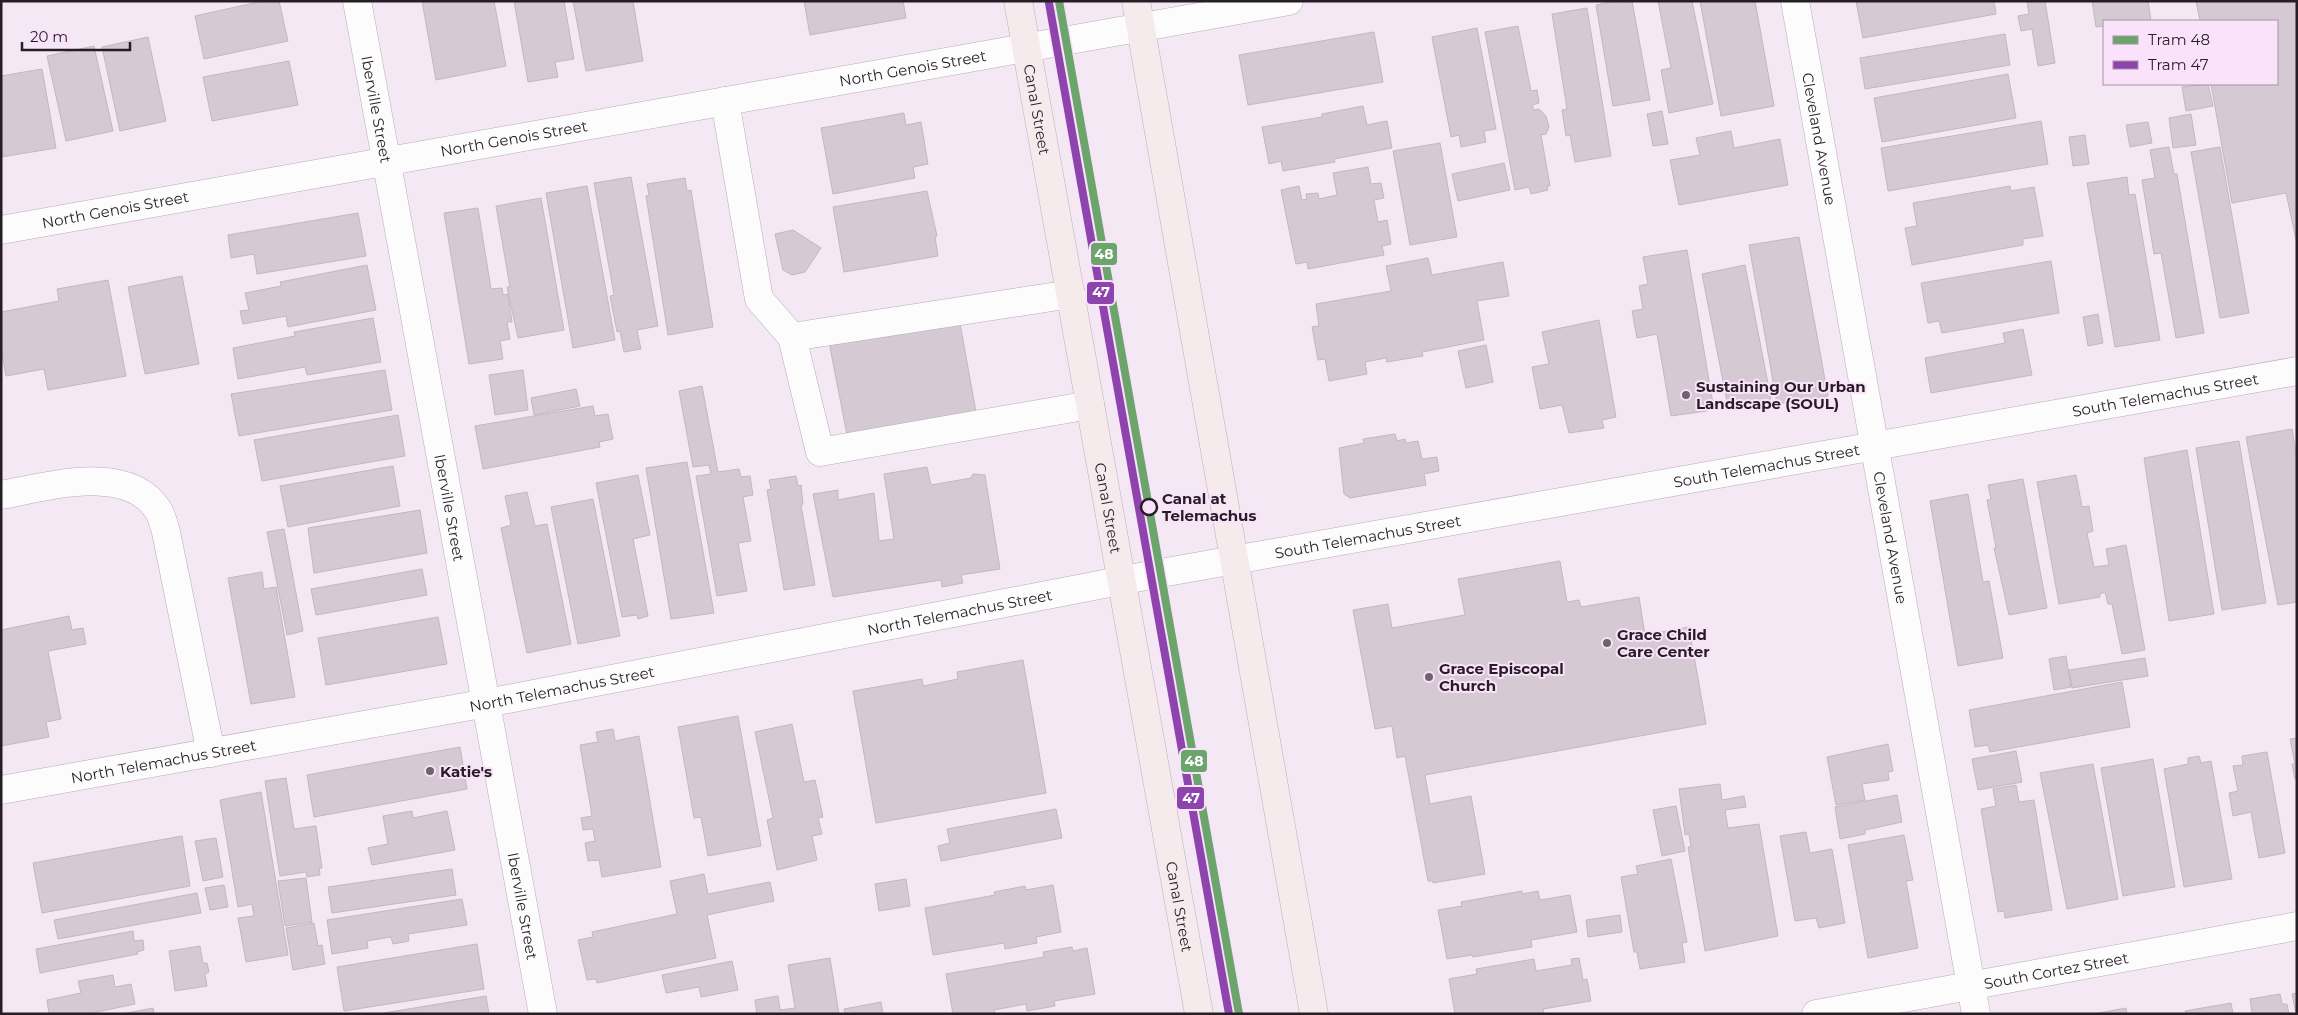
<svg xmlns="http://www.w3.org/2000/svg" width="2298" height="1015" font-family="Montserrat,sans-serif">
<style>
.building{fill:#d5cad3;stroke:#c3b8c1}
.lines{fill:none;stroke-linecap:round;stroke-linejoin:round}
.minor-casing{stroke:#b6adb6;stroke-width:29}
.major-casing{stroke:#c0adb4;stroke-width:29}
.minor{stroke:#fdfcfd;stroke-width:28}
.major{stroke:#f5ebed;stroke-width:28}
.tram-1-casing{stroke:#f9e2fa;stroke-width:11}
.tram-2-casing{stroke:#f9e2fa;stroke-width:11}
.tram-1{stroke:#6ba56b;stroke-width:8}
.tram-2{stroke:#8e44ad;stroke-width:8}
.poi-dot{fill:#6e646e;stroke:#f9e2fa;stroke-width:2}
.stop-dot{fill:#f9e2fa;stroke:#261d26;stroke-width:2.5}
.labels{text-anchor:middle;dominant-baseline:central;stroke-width:4;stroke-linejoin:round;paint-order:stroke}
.street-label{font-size:15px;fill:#261d26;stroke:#f9e2fa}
.poi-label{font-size:15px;font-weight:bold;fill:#261d26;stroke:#f9e2fa;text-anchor:start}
.stop-label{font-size:15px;font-weight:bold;fill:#261d26;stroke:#f9e2fa;text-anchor:start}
.line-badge{stroke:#f9e2fa;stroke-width:2}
.badge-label{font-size:14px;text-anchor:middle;font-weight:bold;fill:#fff}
</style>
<rect width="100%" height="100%" fill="#f4e8f4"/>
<path class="building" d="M263,1H279L288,41L204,59L195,16Z
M422,1H494L506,66L436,80Z
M514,1H564L574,59L555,62L558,77L528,82Z
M573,1H633L643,61L586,71Z
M804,1H903L906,18L810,35Z
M1616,1H1632L1650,100L1613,106L1596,5Z
M1658,1H1692L1713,104L1669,113L1661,70L1671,68Z
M1700,1H1755L1774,106L1721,116Z
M1856,1H1994L1996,14L1863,38Z
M2027,1H2045L2055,63L2038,66L2032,29L2021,31L2018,16L2029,14Z
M2092,1H2148L2151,21H2104V26L2096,27Z
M2196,1H2297V244L2286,193L2232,203L2211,84H2277V21H2200Z
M1587,8L1611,156L1575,162L1570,135L1566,136L1562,110L1567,109L1552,14Z
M1518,26L1531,91L1537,90L1539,103L1532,105L1534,110L1539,109L1546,116L1549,127L1546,134L1541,135L1550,186H1547L1548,190L1531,194L1529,187L1515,190L1485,32Z
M1477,28L1496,129L1484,131L1486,142L1461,147L1459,135L1451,137L1432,37Z
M1374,32L1383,82L1248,105L1239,55Z
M2005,34L2010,65L1865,89L1860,58Z
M148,37L166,121L120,131L102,47Z
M94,46L113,131L66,141L47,56Z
M289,61L298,105L212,121L203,77Z
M42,69L56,148L1,157V76Z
M2008,74L2016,118L1882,142L1874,98Z
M2208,84L2213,106L2186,111L2182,87Z
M1363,106L1367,125L1387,121L1392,148L1334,159L1335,162L1283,171L1281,161L1269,164L1262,127L1322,117V114Z
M1662,111L1668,144L1653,146L1647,114Z
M904,113L906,125L921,122L928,164L913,167L915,178L833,194L821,128Z
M2191,114L2196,145L2173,148L2169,118Z
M2041,121L2048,164L1888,191L1881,148Z
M2148,122L2152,143L2130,147L2126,125Z
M1731,131L1734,148L1780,139L1788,185L1679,205L1670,160L1700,155L1696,138Z
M2085,135L2089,164L2073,166L2069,137Z
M1440,143L1457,237L1410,245L1393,151Z
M2169,147L2174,174H2177L2204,333L2176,338L2161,253L2154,254L2142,180L2155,178L2150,150Z
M2220,147L2249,313L2220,318L2191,152Z
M1504,163L1510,190L1458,201L1452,174Z
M1368,167L1371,184L1381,183L1384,198L1374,200L1378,222L1387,220L1391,244L1382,246L1384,255L1308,269L1307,262L1296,264L1281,190L1299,186L1302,200L1307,199L1306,194L1318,193L1319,199L1337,195L1333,173Z
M631,177L658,326L637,330L641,349L624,352L620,331L617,332L610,296L614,295L594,183Z
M2127,177L2129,195L2135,194L2160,340L2115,347L2087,183Z
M685,178L687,191L691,190L713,327L668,335L646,196L649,195L647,184Z
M587,186L615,340L573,348L546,193Z
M2010,186L2011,191L2034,187L2043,236L2023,239V245L1912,265L1905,228L1917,226L1913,203Z
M927,191L937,236L935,237L938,256L844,272L833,207Z
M541,198L564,330L518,338L507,287H510L496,206Z
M478,208L491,289L502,288L503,295L508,294L512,322H507L510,339L500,341L503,359L469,364L444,213Z
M358,213L366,256L257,274L254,254L231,258L228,235Z
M793,230L821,248L805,272L792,275L783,270L775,234Z
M1799,237L1828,396L1777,404L1749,245Z
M1687,250L1714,410L1671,416L1657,334L1637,338L1632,311L1643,309L1639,286L1648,284L1643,257Z
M1428,258L1432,275L1503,262L1509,296L1477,301L1484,340L1422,352L1423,356L1387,362L1386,358L1365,362L1367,374L1329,381L1325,359L1318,360L1312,327L1319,326L1316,304L1391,291L1386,266Z
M2051,261L2059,313L1942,333L1939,321L1928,323L1921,283Z
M367,265L376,310L288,327L286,316L243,324L240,311L249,310L245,293L281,286L280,282Z
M1745,265L1771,399L1728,407L1702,274Z
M182,276L199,364L145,374L128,287Z
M108,280L126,376L48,390L44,369L6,376L1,349V312L59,301L57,289Z
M2098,314L2103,343L2088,346L2083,317Z
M373,318L381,362L307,375L305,367L238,379L233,348L295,336L294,332Z
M959,318L976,412L847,435L829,342Z
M1599,320L1616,417L1602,420L1604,428L1569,433L1562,405L1540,409L1532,367L1549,364L1542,332Z
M2023,329L2032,375L1931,393L1925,358L2005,343L2003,333Z
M1486,345L1493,382L1466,388L1458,351Z
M385,370L392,410L239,436L231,394Z
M523,370L528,410L495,415L489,375Z
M702,386L718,472L739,469L741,477L750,476L753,495L743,497L751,541L738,543L747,591L717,596L696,476L711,474L709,465L693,467L679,391Z
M576,389L580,406L534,415L531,398Z
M593,406L595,416L608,414L613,439L599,442L600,447L483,469L475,426Z
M398,415L405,456L262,481L254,440Z
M2292,429L2297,460V602L2278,605L2246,437Z
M1395,434L1397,441L1405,439L1406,443L1418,441L1422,459L1437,457L1439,471L1424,474L1426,485L1350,498L1344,494L1339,448L1364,443L1363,439Z
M2239,441L2266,603L2222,610L2196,448Z
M2187,450L2214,614L2169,621L2144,458Z
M687,462L714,613L671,619L646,468Z
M393,466L400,506L288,527L280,486Z
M927,467L931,485L971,478L973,474L985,475L1000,569L961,575L963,583L942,587L941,580L833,597L813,494L838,490V500L874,493L879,541L894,539L884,474Z
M638,475L650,535L633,539L648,616L638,619L637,615L622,617L596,483Z
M2076,475L2082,507L2089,506L2093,531L2087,533L2094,567L2109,565L2106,549L2126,545L2145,650L2122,654L2112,604H2108L2105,592L2100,594V597L2059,604L2037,482Z
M796,476L798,486L801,485L803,504L801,505L815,585L784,590L767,490L771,489L769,480Z
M2023,479L2047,608L2009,615L1994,548H1996L1987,500L1991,499L1988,485Z
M527,492L535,526L547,524L571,644L527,653L501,528L511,525L505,496Z
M1968,494L1983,582L1989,581L2003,658L1958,666L1930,501Z
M593,499L620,636L578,644L551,507Z
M420,510L427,553L314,573L308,528Z
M284,529L303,631L287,635L267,532Z
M1560,561L1567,602L1579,600L1581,607L1639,597L1645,635L1689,627L1706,724L1425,775L1430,804L1471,796L1485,874L1433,883V881H1428L1405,756L1397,758L1392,726L1375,729L1353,610L1388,604L1392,628L1465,615L1458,579Z
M422,569L427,595L316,615L311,589Z
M262,572L264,589L276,587L295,697L251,704L228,578Z
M69,616L72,630L83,628L86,644L48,651L61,719L46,722L49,737L1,746V630Z
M438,617L447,664L326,685L318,638Z
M2066,656L2071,687L2054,690L2049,659Z
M2145,658L2148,676L2072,688L2069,670Z
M1023,660L1046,793L876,823L853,691L922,679L923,686L958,679L957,672Z
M2122,682L2130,727L1990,752L1988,745L1975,747L1969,710Z
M738,716L761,846L708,856L701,817L694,818L678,727Z
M792,724L804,782L815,780L823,817L818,818L822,834L812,836L817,860L777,870L767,820L773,818L755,732Z
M613,729L615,741L639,736L661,867L602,877L599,860L588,861L585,843L595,841L593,829L583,830L581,818L592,816L580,745L598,742L596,732Z
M2297,738V779H2295L2292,764H2295L2290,739Z
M1888,744L1893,771L1888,772L1889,780L1862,784L1865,800L1836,805L1827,757Z
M460,747L467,789L314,817L307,775Z
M2016,751L2022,782L1978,790L1972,759Z
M2267,752L2285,853L2259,858L2251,812L2233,816L2229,793L2238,791L2233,766L2243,765L2242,756Z
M2199,756L2201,763L2211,761L2232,879L2184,887L2164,769L2188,764V758Z
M2153,759L2175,887L2123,896L2101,768Z
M2093,764L2118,899L2067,909L2040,773Z
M286,778L294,829L316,826L322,868H319L320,875L307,877L306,872L280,876L265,781Z
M1720,784L1722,800L1744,796L1746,807L1725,810L1728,828L1759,824L1778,936L1705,951L1688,847H1691L1689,834L1685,835L1679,789Z
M2016,785L2019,802L2034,800L2052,910L2005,918L2004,911L1998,912L1981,809L1996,806L1993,789Z
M261,792L288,955L246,962L238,918L254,916L252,904L238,907L220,800Z
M1897,795L1902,822L1865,830V834L1840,839L1835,807Z
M1676,806L1685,851L1662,856L1653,810Z
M1056,809L1062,838L941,861L938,846L950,843L947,829Z
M412,811L413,818L447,811L455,850L372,865L368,848L388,844L383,816Z
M1806,832L1810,853L1832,849L1845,923L1819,928L1816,918L1795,921L1780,836Z
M1904,835L1913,880L1906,881L1918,948L1868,958L1848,845Z
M182,836L190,886L42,913L33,863Z
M216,838L223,877L203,881L195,841Z
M1671,859L1687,942L1682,943L1685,962L1640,969L1637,952H1634L1621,877L1638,874L1636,866Z
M452,869L456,895L332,913L328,887Z
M704,874L708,894L770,882L774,901L707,915L716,958L597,983L596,979L587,980L578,940L593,937L592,932L677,914L670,881Z
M306,878L312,922L285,926L278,881Z
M906,879L910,906L879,911L875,884Z
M224,885L228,907L210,910L205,888Z
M1053,885L1061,932L1036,937L1037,943L1005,949L1004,943L933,955L925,908L995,895L994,892L1025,886L1026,890Z
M1522,891V894L1538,891L1540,900L1570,895L1577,932L1531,940L1532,947L1473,957L1472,955L1447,959L1438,910L1462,906L1461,902Z
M197,893L201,913L58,939L54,920Z
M462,899L467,925L408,934L409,941L393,944L391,937L367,941L368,948L332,954L327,920Z
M1620,915L1622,932L1588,937L1586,920Z
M314,923L318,946L322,945L325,964L293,970L286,928Z
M133,931L134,941L143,940L144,950L137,952L138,954L40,973L36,949Z
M477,944L484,989L344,1011L337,967Z
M200,946L203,963H207L209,972L205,974L207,986L175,991L169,951Z
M1072,947L1073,951L1087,948L1095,994L1054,1001L1055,1006L1027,1011L1026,1004L994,1010L995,1014H953L946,974L1044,957L1043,952Z
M830,958L839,1014H757L755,1000L778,996L780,1010L795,1008L788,965Z
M1579,958L1583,980L1587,979L1591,1001L1543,1009L1544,1014H1455L1449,979L1477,974L1476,969L1534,959L1536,971L1572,965L1571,959Z
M732,961L738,990L701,997L699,987L666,993L662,975Z
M113,975L115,987L131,984L135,1004L87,1014H49L47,1000L81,993L78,981Z
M2297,993V1014H2296L2292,994Z
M2280,994L2282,1004H2287L2289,1014H2252L2250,999Z
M486,996L489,1014H378Z
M881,1002L883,1014H845L844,1009Z
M2231,1003L2233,1014H2186L2185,1011Z
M153,1008L154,1014H121Z
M2126,1008L2127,1014H2093Z"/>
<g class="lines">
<defs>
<g id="minor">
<path id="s1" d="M357,1L543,1014"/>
<path id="s2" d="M1795,1L1976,1014"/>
<path d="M725,101L759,299L792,337L820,452L1090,405"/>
<path id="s3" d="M1,230C430,151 860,78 1289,1"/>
<path d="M792,337L1071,294"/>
<path d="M1,495C46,487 128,462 158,510C162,516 164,525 166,532L211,753"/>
<path id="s4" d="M1,790L487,703L1161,573L2297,371"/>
<path id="s5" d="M1816,1014L2297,926"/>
</g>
<g id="major">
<path id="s6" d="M1018,1L1199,1014"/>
<path d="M1136,1L1314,1014"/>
</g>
</defs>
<use href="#minor" class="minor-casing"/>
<use href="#major" class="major-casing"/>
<use href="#minor" class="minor"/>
<use href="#major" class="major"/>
<defs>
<path id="tram-1" d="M1059,1L1239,1014"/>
<path id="tram-2" d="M1049,3L1229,1014"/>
</defs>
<use href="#tram-1" class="tram-1-casing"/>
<use href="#tram-2" class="tram-2-casing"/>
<use href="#tram-1" class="tram-1"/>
<use href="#tram-2" class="tram-2"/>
</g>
<g class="poi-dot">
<circle cx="1686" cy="395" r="5"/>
<circle cx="1607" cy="643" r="5"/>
<circle cx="1429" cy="677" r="5"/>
<circle cx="430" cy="771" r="5"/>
</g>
<circle class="stop-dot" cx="1149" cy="507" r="8"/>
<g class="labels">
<g class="street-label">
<text stroke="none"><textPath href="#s3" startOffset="926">North Genois Street</textPath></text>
<text stroke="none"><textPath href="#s1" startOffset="110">Iberville Street</textPath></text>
<text stroke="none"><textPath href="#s6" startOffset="110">Canal Street</textPath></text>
<text stroke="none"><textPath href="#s3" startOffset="521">North Genois Street</textPath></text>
<text stroke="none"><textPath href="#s2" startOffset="140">Cleveland Avenue</textPath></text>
<text stroke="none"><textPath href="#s3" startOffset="116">North Genois Street</textPath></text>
<text stroke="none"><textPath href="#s4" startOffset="2200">South Telemachus Street</textPath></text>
<text stroke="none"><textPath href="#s4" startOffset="1795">South Telemachus Street</textPath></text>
<text stroke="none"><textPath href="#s1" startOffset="515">Iberville Street</textPath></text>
<text stroke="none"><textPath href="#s6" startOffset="515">Canal Street</textPath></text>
<text stroke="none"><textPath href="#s4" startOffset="1390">South Telemachus Street</textPath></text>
<text stroke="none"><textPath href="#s2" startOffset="545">Cleveland Avenue</textPath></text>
<text stroke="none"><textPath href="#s4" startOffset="975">North Telemachus Street</textPath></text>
<text stroke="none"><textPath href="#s4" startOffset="570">North Telemachus Street</textPath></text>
<text stroke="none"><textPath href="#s4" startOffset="165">North Telemachus Street</textPath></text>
<text stroke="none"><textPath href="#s1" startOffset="920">Iberville Street</textPath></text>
<text stroke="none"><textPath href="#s6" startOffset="920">Canal Street</textPath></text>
<text stroke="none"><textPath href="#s5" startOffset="244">South Cortez Street</textPath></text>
</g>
<g class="poi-label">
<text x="1696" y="386">Sustaining Our Urban<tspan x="1696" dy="17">Landscape (SOUL)</tspan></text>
<text x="1617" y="634">Grace Child<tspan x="1617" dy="17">Care Center</tspan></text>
<text x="1439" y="668">Grace Episcopal<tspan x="1439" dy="17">Church</tspan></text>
<text x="440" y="771">Katie's</text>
</g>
<g class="stop-label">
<text x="1162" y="498">Canal at<tspan x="1162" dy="17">Telemachus</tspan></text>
</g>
</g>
<g class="line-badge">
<rect x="1090" y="242" width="28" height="24" rx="5" fill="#6ba56b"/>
<rect x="1086" y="281" width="29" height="24" rx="5" fill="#8e44ad"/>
<rect x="1180" y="749" width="28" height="24" rx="5" fill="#6ba56b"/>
<rect x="1176" y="786" width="29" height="24" rx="5" fill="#8e44ad"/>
</g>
<g class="badge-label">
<text x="1104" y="259">48</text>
<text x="1101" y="297">47</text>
<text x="1194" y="766">48</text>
<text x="1191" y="803">47</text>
</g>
<rect width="2298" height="1015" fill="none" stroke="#261d26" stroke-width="5"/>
<rect x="2103" y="20" width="175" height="65" fill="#f9e2fa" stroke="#a593a5"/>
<rect x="2113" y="36" width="25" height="8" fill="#6ba56b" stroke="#a593a5"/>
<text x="2148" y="45" font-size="15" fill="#261d26">Tram 48</text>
<rect x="2113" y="61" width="25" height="8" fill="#8e44ad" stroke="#a593a5"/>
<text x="2148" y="70" font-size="15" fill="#261d26">Tram 47</text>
<path d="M22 42v8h108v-8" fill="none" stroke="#261d26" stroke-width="2.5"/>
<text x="30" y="42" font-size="15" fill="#261d26" stroke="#f9e2fa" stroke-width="4" paint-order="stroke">20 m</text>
</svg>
